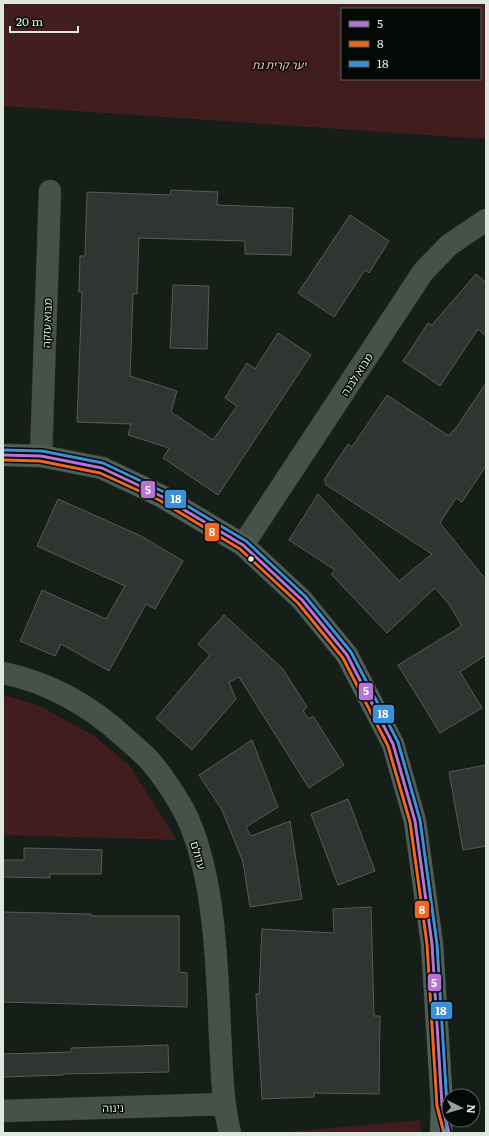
<svg xmlns="http://www.w3.org/2000/svg" width="489" height="1136" font-family="Literata,'Noto Sans Hebrew',serif">
<style>
.green{fill:#421d1e;fill-rule:evenodd}
.building{fill:#2f3631;stroke:#555c57}
.lines{fill:none;stroke-linecap:round;stroke-linejoin:round}
.street-casing{stroke:#333935;stroke-width:23}
.secondary-casing{stroke:#333935;stroke-width:23}
.street{stroke:#465249;stroke-width:22}
.secondary{stroke:#4e5e54;stroke-width:22}
.bus-1-casing{stroke:#040906;stroke-width:6}
.bus-2-casing{stroke:#040906;stroke-width:6}
.bus-3-casing{stroke:#040906;stroke-width:6}
.bus-1{stroke:#b673d3;stroke-width:3}
.bus-2{stroke:#f26522;stroke-width:3}
.bus-3{stroke:#3a90db;stroke-width:3}
.bus-dot{fill:#dee8e1;stroke:#040906;stroke-width:1.5}
.labels{text-anchor:middle;dominant-baseline:central;stroke-width:3;stroke-linejoin:round;paint-order:stroke}
.park-label{font-size:11px;font-style:italic;fill:#fcc5c4;stroke:#040906}
.street-label{font-size:11px;fill:#dee8e1;stroke:#040906}
.line-badge{stroke:#040906;stroke-width:1.5}
.badge-label{font-size:11px;text-anchor:middle;font-weight:bold;fill:#fff}
</style>
<rect width="100%" height="100%" fill="#161e18"/>
<path class="green" d="M3,3H486V139L3,106ZM342,9H480V79H342Z
M3,695L38,705L94,736L129,765L177,840L3,835Z
M420,1120L421,1133H275Z"/>
<path class="building" d="M171,190L218,192L217,205L293,208L291,255L245,254V241L139,238L137,294H133L130,376L177,391L171,412L213,440L237,406L225,398L247,363L255,369L278,333L311,355L218,495L163,458L169,448L128,435L131,424L77,422L82,292H79L80,256H85L87,192L170,195Z
M350,215L389,241L369,273L365,270L334,317L298,293Z
M476,274L486,283V336L478,329L440,386L403,361L428,323L432,325Z
M173,285L209,286L207,349L170,348Z
M486,383V466L462,502L456,498L440,523L486,580V655L460,672L482,708L440,733L398,665L462,626L449,604L435,588L387,633L331,574L335,570L289,540L318,494L399,581L432,554L325,484L326,482L324,480L348,444L352,447L387,395L449,436L453,430L454,431Z
M58,499L141,536L183,561L155,609L146,604L109,671L61,644L55,656L20,641L42,590L106,619L125,586L37,546Z
M224,615L283,669L307,707L303,711L309,719L313,716L344,765L309,788L239,677L229,682L236,699L192,750L156,718L210,655L198,644Z
M252,740L278,807L246,827L251,836L290,821L302,899L250,907L243,862L222,810L199,775Z
M486,765V846L463,850L449,772Z
M348,799L375,871L338,885L311,814Z
M24,848L102,850L101,874H50V878L3,877V860H24Z
M371,907L374,1016H380L379,1094L314,1093V1097L262,1099L256,994H259L262,929L334,933L333,909Z
M3,912L91,914V916H179V972L187,973V1007L3,1002Z
M168,1045L169,1072L63,1074V1075L3,1077V1054L71,1052V1048Z"/>
<g class="lines">
<defs>
<path id="street" d="M41,456L50,191
M243,545L423,272L449,245L486,220
M3,673C48,682 91,706 124,737C133,745 143,753 151,762C161,774 175,795 183,809C215,869 217,967 220,1034C222,1068 222,1100 230,1133
M3,1111L224,1104"/>
<path id="secondary" d="M3,455L41,456L102,468L161,496L243,545L302,600L347,655L393,744L415,821L432,944L442,1105L441,1133"/>
</defs>
<use href="#street" class="street-casing"/>
<use href="#secondary" class="secondary-casing"/>
<use href="#street" class="street"/>
<use href="#secondary" class="secondary"/>
<defs>
<path id="bus-1" d="M3,455L41,456L102,468L161,496L243,545L302,600L347,655L393,744L415,821L432,944L442,1105L449,1133"/>
<path id="bus-2" d="M3,460L40,461L100,473L159,500L240,549L298,603L343,658L388,746L410,822L427,944L437,1106L444,1133"/>
<path id="bus-3" d="M3,450L42,451L103,463L164,492L246,541L305,596L351,652L398,742L420,820L437,944L447,1105L446,1133"/>
</defs>
<use href="#bus-1" class="bus-1-casing"/>
<use href="#bus-2" class="bus-2-casing"/>
<use href="#bus-3" class="bus-3-casing"/>
<use href="#bus-1" class="bus-1"/>
<use href="#bus-2" class="bus-2"/>
<use href="#bus-3" class="bus-3"/>
</g>
<circle class="bus-dot" cx="251" cy="559" r="3.5"/>
<g class="labels">
<g class="park-label">
<text x="279" y="64">יער קרית גת</text>
</g>
<g class="street-label">
<text transform="translate(46 323) rotate(-88)">מבוא עזקה</text>
<text transform="translate(356 374) rotate(-57)">מבוא לבנה</text>
<text transform="translate(199 855) rotate(74)">עדולם</text>
<text transform="translate(113 1107) rotate(-2)">נינוה</text>
</g>
</g>
<g class="line-badge">
<rect x="140" y="480" width="16" height="19" rx="4" fill="#b673d3"/>
<rect x="164" y="489" width="23" height="20" rx="4" fill="#3a90db"/>
<rect x="204" y="522" width="16" height="20" rx="4" fill="#f26522"/>
<rect x="358" y="682" width="16" height="19" rx="4" fill="#b673d3"/>
<rect x="372" y="704" width="23" height="20" rx="4" fill="#3a90db"/>
<rect x="414" y="900" width="16" height="19" rx="4" fill="#f26522"/>
<rect x="427" y="973" width="15" height="19" rx="4" fill="#b673d3"/>
<rect x="430" y="1001" width="23" height="19" rx="4" fill="#3a90db"/>
</g>
<g class="badge-label">
<text x="148" y="494">5</text>
<text x="176" y="503">18</text>
<text x="212" y="536">8</text>
<text x="366" y="695">5</text>
<text x="383" y="718">18</text>
<text x="422" y="914">8</text>
<text x="434" y="987">5</text>
<text x="441" y="1015">18</text>
</g>
<rect width="489" height="1136" fill="none" stroke="#dee8e1" stroke-width="8"/>
<rect x="341" y="8" width="140" height="72" fill="#040906" stroke="#5b625e"/>
<rect x="349" y="21" width="20" height="6" fill="#b673d3" stroke="#5b625e"/>
<text x="377" y="28" font-size="12" fill="#dee8e1">5</text>
<rect x="349" y="41" width="20" height="6" fill="#f26522" stroke="#5b625e"/>
<text x="377" y="48" font-size="12" fill="#dee8e1">8</text>
<rect x="349" y="61" width="20" height="6" fill="#3a90db" stroke="#5b625e"/>
<text x="377" y="68" font-size="12" fill="#dee8e1">18</text>
<g transform="translate(461 1108) rotate(95)"><circle r="19" fill="#040906" stroke="#5b625e"/>
<path d="M0-3L7 15L0 10L-7 15Z" fill="#98a19b"/>
<text y="-6" font-size="11" font-weight="bold" text-anchor="middle" fill="#dee8e1">N</text>
</g>
<path d="M10 26v6h68v-6" fill="none" stroke="#dee8e1" stroke-width="2"/>
<text x="16" y="26" font-size="12" fill="#dee8e1" stroke="#040906" stroke-width="3" paint-order="stroke">20 m</text>
</svg>
